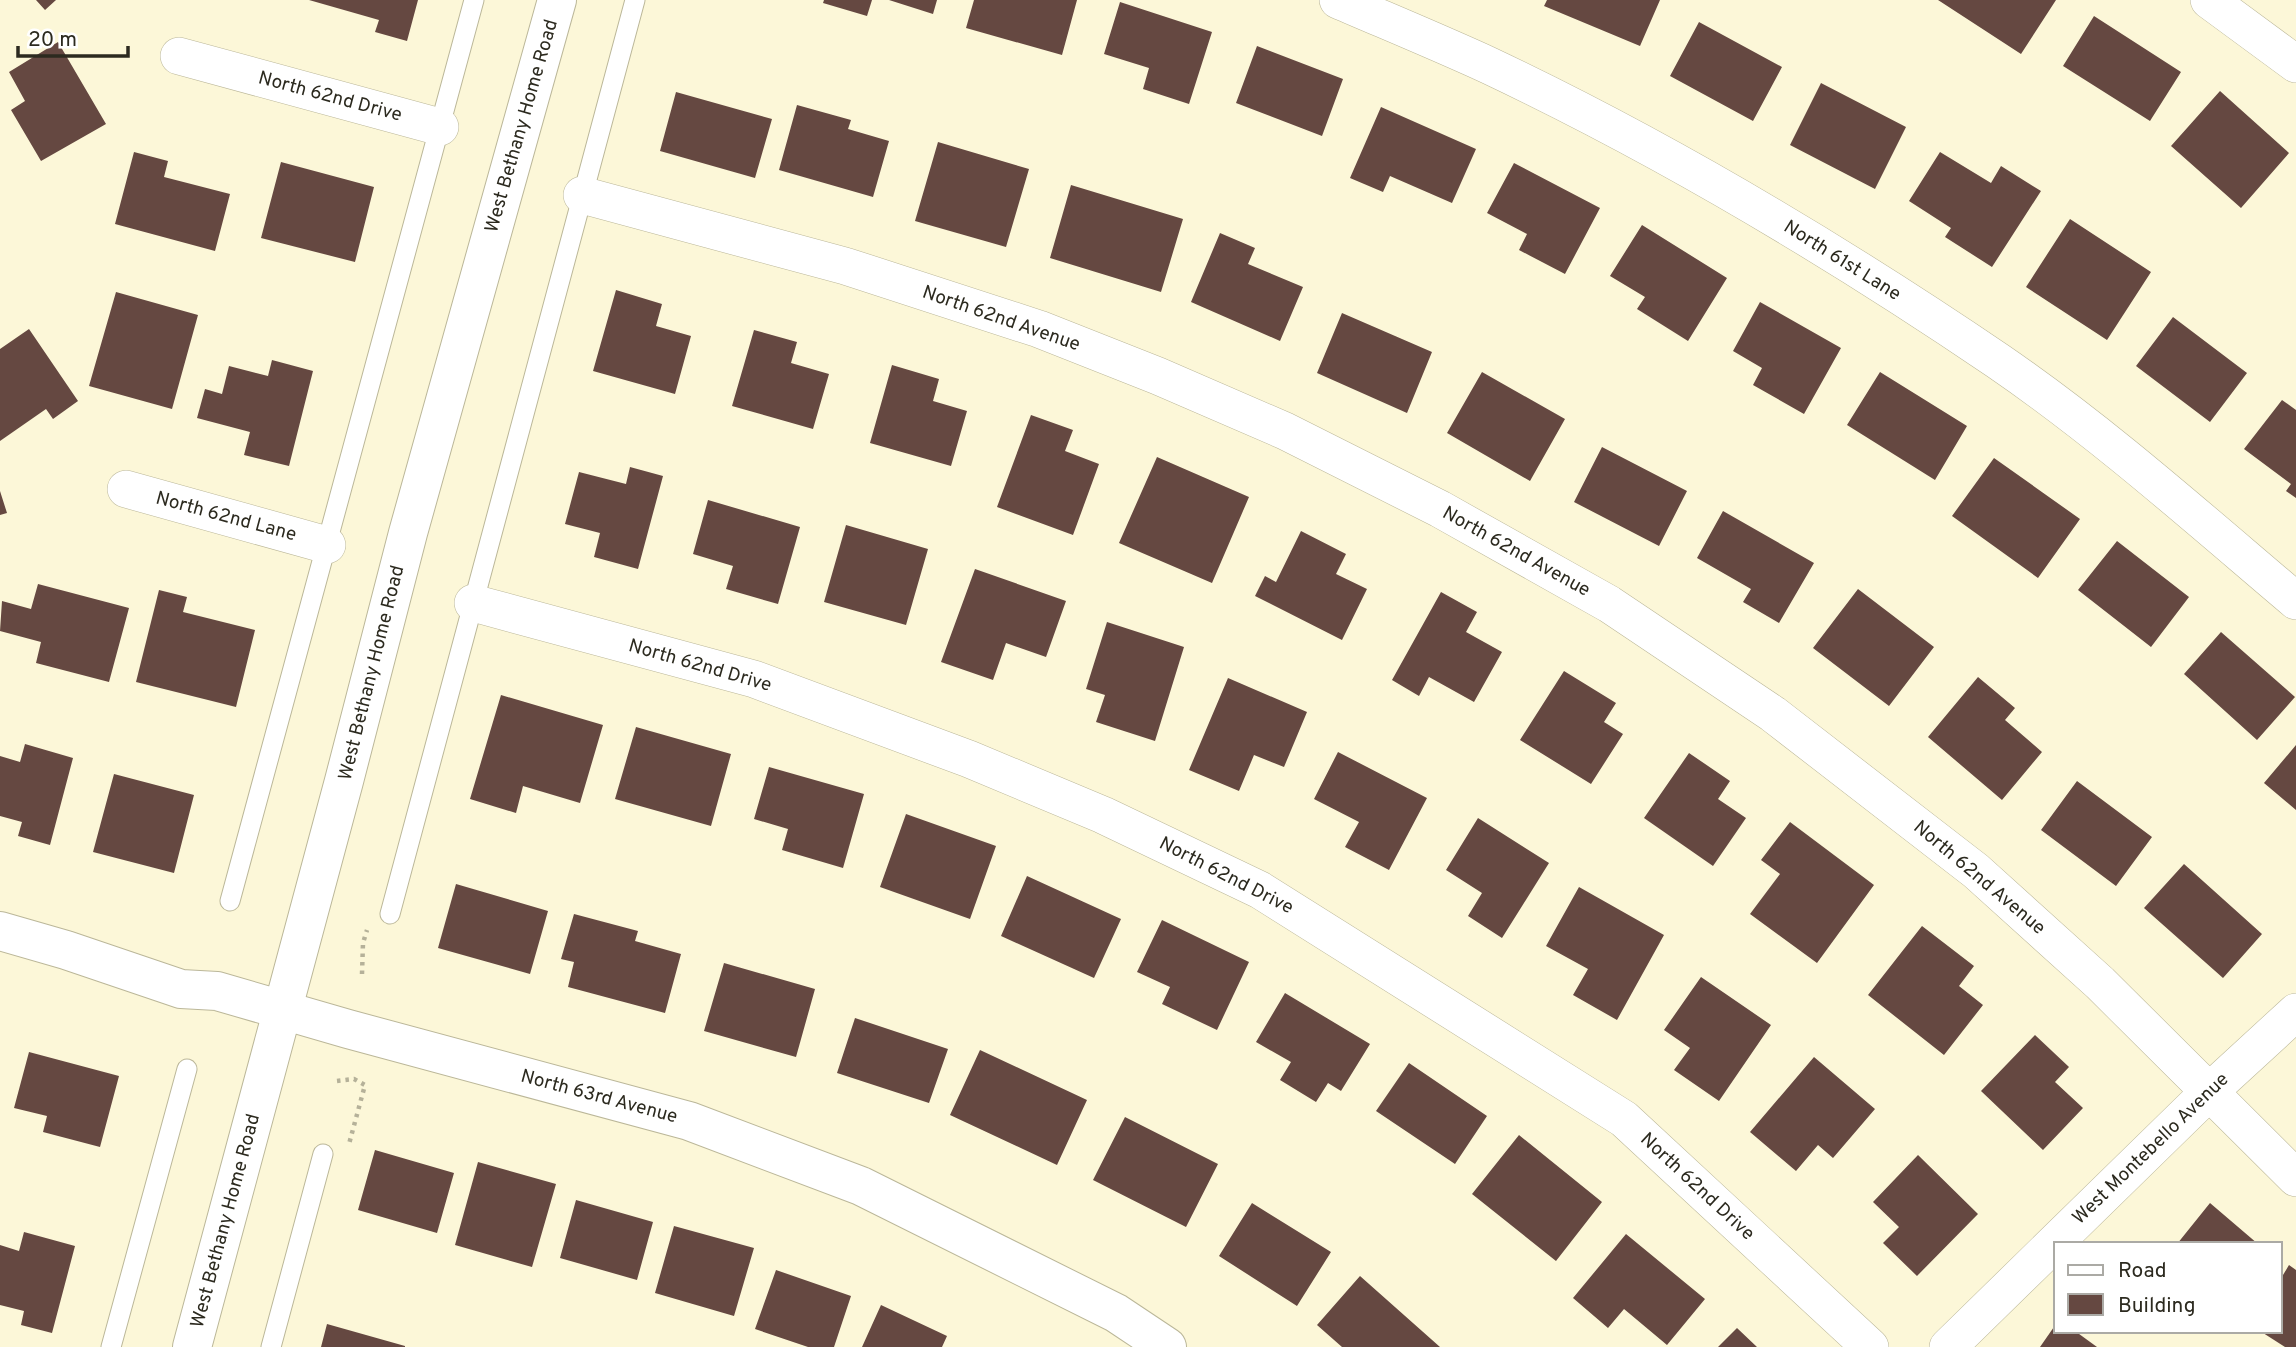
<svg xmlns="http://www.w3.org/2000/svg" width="2296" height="1347" font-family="Overpass,sans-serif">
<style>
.building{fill:#654841}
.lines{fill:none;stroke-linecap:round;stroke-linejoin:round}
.service-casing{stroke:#bbb799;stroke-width:21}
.minor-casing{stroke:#bbb799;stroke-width:38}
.tertiary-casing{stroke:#bbb799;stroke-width:40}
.secondary-casing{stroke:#bbb799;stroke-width:40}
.path{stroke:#b5b199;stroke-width:4.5;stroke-dasharray:3.5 5;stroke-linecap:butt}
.service{stroke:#fff;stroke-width:19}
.minor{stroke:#fff;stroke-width:37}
.tertiary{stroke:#fff;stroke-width:38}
.secondary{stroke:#fff;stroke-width:38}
.labels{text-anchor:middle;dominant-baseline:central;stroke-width:7;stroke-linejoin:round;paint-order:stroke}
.street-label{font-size:19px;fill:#2c2a1f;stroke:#fff}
</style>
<rect width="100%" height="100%" fill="#fcf7d8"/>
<path class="building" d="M36,0H56L45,10Z
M309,0H418L407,41L375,32L379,20Z
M824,0H872L867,16L823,3Z
M889,0H937L933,14Z
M974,0H1077L1062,55L966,28Z
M1547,0H1660L1640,46L1544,6Z
M1938,0H2056L2021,54Z
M1120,2L1212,32L1189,104L1143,89L1149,68L1104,54Z
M2094,16L2181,72L2150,121L2063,66Z
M1699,22L1782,67L1753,121L1670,76Z
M58,42L106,124L41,161L11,110L25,101L9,72Z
M1257,46L1343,79L1322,136L1236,103Z
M1821,83L1906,127L1875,189L1790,145Z
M2220,91L2289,153L2241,208L2171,146Z
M676,92L772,119L755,178L660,151Z
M797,105L851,120L848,129L889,141L873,197L779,170Z
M1381,107L1476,149L1452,203L1390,176L1383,192L1350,178Z
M938,142L1029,169L1006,247L915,221Z
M134,152L168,161L164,177L230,194L215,251L115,224Z
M1940,152L1991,183L2001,166L2041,191L1992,267L1945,237L1951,228L1909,201Z
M281,162L374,187L355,262L261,238Z
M1514,163L1600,208L1565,274L1519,250L1527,234L1487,213Z
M1071,185L1183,219L1161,292L1050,258Z
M2070,219L2151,272L2107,340L2026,287Z
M1642,225L1727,278L1688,341L1637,309L1645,297L1610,276Z
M1220,233L1255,248L1248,264L1303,287L1280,341L1191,302Z
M616,290L662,304L656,326L691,336L675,394L593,371Z
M116,292L198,315L172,409L89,386Z
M1760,302L1841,348L1804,414L1753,385L1762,368L1733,351Z
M1342,313L1432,352L1407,413L1317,373Z
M2173,317L2247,373L2210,422L2136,366Z
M29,329L78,401L53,419L46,409L0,441V349Z
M754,330L797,342L791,363L829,374L813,429L732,406Z
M272,360L313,371L289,466L244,455L250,432L197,418L205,389L222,394L229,366L268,376Z
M892,365L939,379L933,401L967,411L951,466L870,443Z
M1482,372L1565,419L1530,481L1447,433Z
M1880,372L1967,426L1935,480L1847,425Z
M2282,400L2296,410V498L2286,491L2291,484L2244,449Z
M1031,415L1073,430L1065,451L1099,464L1073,535L997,507Z
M1602,447L1687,491L1659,546L1574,502Z
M1157,457L1249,497L1212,583L1119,543Z
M1994,458L2080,519L2038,578L1952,516Z
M630,467L663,476L638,569L594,557L600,533L565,524L579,472L626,484Z
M0,491L7,513L0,515Z
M708,500L800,527L778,604L726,589L733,566L693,554Z
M1723,511L1814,563L1779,623L1743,602L1751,589L1697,558Z
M846,525L928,549L906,625L824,602Z
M1301,531L1346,554L1336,574L1367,589L1342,640L1255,596L1265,576L1276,582Z
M2117,541L2189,597L2151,647L2078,590Z
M975,569L1066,601L1046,657L1006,643L993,680L941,662Z
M38,584L129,608L109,682L36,663L41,642L0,631L2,601L31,609Z
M1858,589L1934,647L1889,706L1813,648Z
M159,590L187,597L183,612L255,630L236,707L136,682Z
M1441,592L1477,612L1466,632L1502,652L1474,702L1429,677L1419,696L1392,680Z
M1107,622L1184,647L1155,741L1096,722L1105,695L1086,689Z
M2221,632L2295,697L2257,740L2184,674Z
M1564,671L1616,703L1604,722L1623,734L1591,784L1520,740Z
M1978,677L2015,708L2005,720L2042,752L2002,800L1928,737Z
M1228,678L1307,712L1284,767L1254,755L1239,791L1189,770Z
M501,695L603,725L580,803L523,786L516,813L470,799Z
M636,727L731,754L711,826L615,799Z
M25,744L73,758L50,845L18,836L22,822L0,816V756L20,762Z
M2296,745V810L2264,783Z
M1338,752L1427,798L1389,870L1345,847L1359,822L1314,799Z
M1689,753L1730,781L1718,799L1746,818L1713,866L1644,818Z
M769,767L864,794L843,868L782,850L788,829L754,819Z
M114,774L194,795L174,873L93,852Z
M2077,781L2152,837L2116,886L2041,830Z
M906,814L996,846L970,919L880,887Z
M1478,818L1549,863L1502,938L1468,916L1482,893L1446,870Z
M1790,822L1874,885L1817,963L1750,914L1780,874L1761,860Z
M2184,864L2262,934L2223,978L2144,908Z
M1027,876L1121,919L1094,978L1001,936Z
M456,884L548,911L530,974L438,948Z
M1579,887L1664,935L1617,1020L1573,995L1588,969L1546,946Z
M574,914L638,931L635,941L681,954L665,1013L568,987L574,962L561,959Z
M1162,920L1249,962L1217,1030L1162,1004L1170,987L1137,972Z
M1922,926L1974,966L1959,986L1983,1005L1944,1055L1868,995Z
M724,963L815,989L796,1057L704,1031Z
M1701,977L1771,1025L1719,1101L1674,1070L1690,1048L1664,1030Z
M1285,993L1370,1044L1341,1091L1328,1083L1316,1102L1280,1080L1291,1062L1256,1042Z
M855,1018L948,1049L929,1103L837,1073Z
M2035,1035L2069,1067L2055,1082L2083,1108L2043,1150L1981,1091Z
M980,1050L1087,1100L1057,1165L950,1115Z
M29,1052L119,1076L100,1147L43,1132L47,1116L14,1108Z
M1814,1057L1875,1109L1833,1158L1818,1145L1796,1171L1750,1132Z
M1409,1063L1487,1116L1455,1164L1376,1111Z
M1125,1117L1218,1164L1186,1227L1093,1180Z
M1519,1135L1602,1202L1556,1261L1472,1194Z
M375,1150L454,1173L437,1233L358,1210Z
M1918,1155L1978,1214L1917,1276L1883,1243L1899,1227L1873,1202Z
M478,1162L556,1184L532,1267L455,1245Z
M576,1200L653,1222L637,1280L560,1258Z
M1252,1203L1331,1252L1297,1306L1219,1256Z
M2210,1203L2258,1244H2177Z
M674,1226L754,1248L734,1316L655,1293Z
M24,1232L75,1246L52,1333L21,1325L24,1311L0,1305V1245L19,1251Z
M1626,1234L1705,1299L1667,1345L1624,1309L1608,1328L1573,1298Z
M2289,1265L2296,1270V1347H2285L2260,1331H2280V1280Z
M776,1270L851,1296L834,1347H808L755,1329Z
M1360,1276L1440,1347H1342L1317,1325Z
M881,1305L947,1336L942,1347H862Z
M327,1324L405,1346V1347H321Z
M2056,1324V1331H2075L2097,1347H2040Z
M1737,1328L1757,1347H1718Z"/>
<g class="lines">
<defs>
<path id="service" d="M230,901L474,0
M390,914L635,0
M111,1347L187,1069
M271,1347L323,1154"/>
<path id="minor" d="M1338,0C1389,22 1440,43 1490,66C1667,150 1836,251 1998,361C2103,433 2199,519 2296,601
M2209,0L2296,64
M179,56L440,127
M582,195L845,266L1039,329L1158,376L1285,431L1440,509L1609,604L1773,714L1976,871L2100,983L2296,1178
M126,489L327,545
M473,603L754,679L969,759L1103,815L1260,890L1624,1119L1870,1347
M1948,1347L2210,1091L2296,1012"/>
<path id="tertiary" d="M0,931L66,950L181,989L217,991L348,1029L689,1121L861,1186L1116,1313L1167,1347"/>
<path id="secondary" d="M192,1347L344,781L408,533L557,0"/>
</defs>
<use href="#service" class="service-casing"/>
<use href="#minor" class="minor-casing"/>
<use href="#tertiary" class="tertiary-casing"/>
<use href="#secondary" class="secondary-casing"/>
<path class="path" d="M362,974L363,943L367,930
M337,1081L354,1079L365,1085L349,1144"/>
<use href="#service" class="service"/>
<use href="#minor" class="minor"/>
<use href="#tertiary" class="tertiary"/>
<use href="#secondary" class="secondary"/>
</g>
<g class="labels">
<g class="street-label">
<text transform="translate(330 97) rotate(15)">North 62nd Drive</text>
<text transform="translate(522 126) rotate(-74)">West Bethany Home Road</text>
<text transform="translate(1842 261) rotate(32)">North 61st Lane</text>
<text transform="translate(1001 319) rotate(19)">North 62nd Avenue</text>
<text transform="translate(226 517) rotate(15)">North 62nd Lane</text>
<text transform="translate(1516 552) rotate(29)">North 62nd Avenue</text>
<text transform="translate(700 666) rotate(16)">North 62nd Drive</text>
<text transform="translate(372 673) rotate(-76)">West Bethany Home Road</text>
<text transform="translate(1226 876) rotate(27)">North 62nd Drive</text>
<text transform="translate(1979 878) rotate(40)">North 62nd Avenue</text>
<text transform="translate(599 1097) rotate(15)">North 63rd Avenue</text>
<text transform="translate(2151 1149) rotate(-44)">West Montebello Avenue</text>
<text transform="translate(1697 1187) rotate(43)">North 62nd Drive</text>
<text transform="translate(226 1221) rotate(-75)">West Bethany Home Road</text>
</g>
</g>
<rect x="2054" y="1242" width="228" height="91" fill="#ffffff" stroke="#abaaa5" stroke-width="2"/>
<rect x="2068" y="1265" width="35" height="10" fill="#ffffff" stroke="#abaaa5" stroke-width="2"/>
<text x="2118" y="1277" font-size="21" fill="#2c2a1f">Road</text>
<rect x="2068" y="1294" width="35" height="21" fill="#654841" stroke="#abaaa5" stroke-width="2"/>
<text x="2118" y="1312" font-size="21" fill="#2c2a1f">Building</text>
<path d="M18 46v10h110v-10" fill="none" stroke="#2c2a1f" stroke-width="3.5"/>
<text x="28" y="46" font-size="21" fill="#2c2a1f" stroke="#ffffff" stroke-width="5" paint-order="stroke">20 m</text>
</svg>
